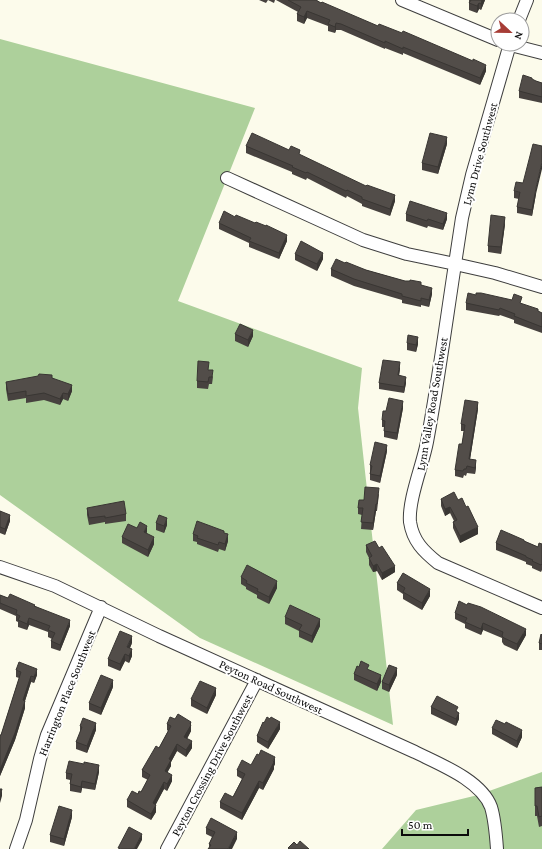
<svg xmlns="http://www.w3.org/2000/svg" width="542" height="849" font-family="'Crimson Pro',serif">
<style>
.forest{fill:#add09b}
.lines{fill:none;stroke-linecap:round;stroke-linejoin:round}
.minor-casing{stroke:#3e3e3e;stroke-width:14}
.minor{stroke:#fff;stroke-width:12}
.wall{fill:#47423f}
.shaded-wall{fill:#393633}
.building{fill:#524d49;stroke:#393633}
.labels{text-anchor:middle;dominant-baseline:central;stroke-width:4;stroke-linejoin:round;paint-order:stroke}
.street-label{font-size:12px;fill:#0b0b0b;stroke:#fff}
</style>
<rect width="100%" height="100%" fill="#fcfbeb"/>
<path class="forest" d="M0,39L255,108L178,301L362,368L358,408L393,725L200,638L0,495Z
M542,772V849H382L416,810L478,795Z"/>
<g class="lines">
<defs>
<path id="minor" d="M402,0L498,40
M519,20L527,0
M507,44L542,53
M227,178L363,240L407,254L455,264L462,218L472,175L510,44
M542,287L495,273L455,264C446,323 438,383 427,442C423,464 408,500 410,522C413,541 423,551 438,563L542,608
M0,567L55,586L159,636L415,752C439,764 481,780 491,807C495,820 496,835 497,849
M16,849L26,820L40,759L47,735L101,607
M167,849L257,680"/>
</defs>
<use href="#minor" class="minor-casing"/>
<use href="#minor" class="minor"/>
</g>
<path class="wall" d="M259,0H268L266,3Z
M268,0H275L274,3Z
M276,0H316L321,3L486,71L480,85L403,53V55L385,48V49L341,30H336L335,33L328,31V26L307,18L304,24L297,21V14L298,12Z
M469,0H485L481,10L479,9L477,13L469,10Z
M532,80L542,83V103L519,98V91Z
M447,144L438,174L422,170V163Z
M246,146L289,150L300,155L395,201L390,216L362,206V204L347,196L346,198L307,178L306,180L292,174V172L246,153Z
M514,191L536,194L532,216L517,213V207L519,199L514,198Z
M406,214L447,219L443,230L428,226L427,228L406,221Z
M219,223L287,241L279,259L249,247V243L219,229Z
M505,224L501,254L488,252V246Z
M295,254L323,259L317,271L295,260Z
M345,263L366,270L405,281L421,285L432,294L429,307L421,305V307L402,303V300L354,286L331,276V269Z
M476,295L522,304L542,313V333L514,323V320L500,315L499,316L466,310V303Z
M235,334L253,336L248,347L235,341Z
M407,343L418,344L416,352L407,350Z
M400,369L399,375L406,383L404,393L379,389V383Z
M208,370L213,377L212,384H209L208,389L197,388V381Z
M52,378L72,391L68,401L63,399L60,405L44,400L26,403V398L8,401L6,389V382Z
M403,408L397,440L384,437V427H382V420L386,411Z
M478,409L470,459L476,467L475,474L467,473L466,476L464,475L463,478L455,476V470L462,444L464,431H461V424Z
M387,451L380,483L370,480V465Z
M379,494L377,511H376L373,530L361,529L362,515L358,514V508L364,500Z
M441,499L458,500L478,534L460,543L453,528V522L454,521L450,513L445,516L441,506Z
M87,508L126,514V521L105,524V522L89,525L87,515Z
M0,511L10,521L5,535L0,533Z
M156,523L167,525L164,533L156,530Z
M137,528L147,532L146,533L154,544L148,557L122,543V537Z
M224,533L228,541L225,551L219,549L218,552L197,544V542L193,541V534Z
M524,541L538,547L542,544V570L541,572L532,568V566L526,564V562L496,550V543Z
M366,545L379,548L395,572L382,580L377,571L373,572L369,565V558L366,552Z
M241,577L277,588L269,604L257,598V595L246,589V587L241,584Z
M397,583L430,596L422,610L403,599V594L397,590Z
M0,595L8,598L35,606L70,626L60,651L51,648V641L52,639L48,637V632L29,625L27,630L18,627V622L16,621V616L0,609Z
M455,613L526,635L517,651L504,645L502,642V638L483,630L481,635L465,628V624L455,619Z
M285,617L320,626L312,643L299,637V631L285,624Z
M542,635V650H539V643Z
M132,643L130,648L132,656L129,663L125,661L120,671L108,666V659Z
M16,670L37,675L34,683L31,682L25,701V708L15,740L0,776V735H1L19,678L16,677Z
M369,670L381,682L377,691L354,680V674Z
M397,675L389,692L382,689V682Z
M113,687L101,715L89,710V703Z
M216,695L207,714L191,706V699Z
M431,707L458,712L459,719L456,726L431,714Z
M175,719L191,722V731L187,739L192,748L186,757L177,751L171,762V766L167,772L172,781L167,791L164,789L155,805L156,812L151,820L127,807V800L141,792L148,780L142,777V770L159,748L168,731L167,730V724Z
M264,723L280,729L268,749L257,742V736Z
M80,726L96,730L87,753L76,749V742L80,733Z
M492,728L522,737L517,748L492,734Z
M275,764L274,766V769L263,790L259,788L242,820L220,808V802L233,797L242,779L237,776V770L251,765Z
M99,772L95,790L82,788L81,793L70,791V780L66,779V773Z
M542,787V826L539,827L537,816H535V788Z
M72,817L64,846L50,842V835Z
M206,828L237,839L209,848V844L212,837L206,834Z"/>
<path class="shaded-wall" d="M482,0H485L481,10V4Z
M479,3V9L477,13V6Z
M307,11V18L304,24V17Z
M336,23V30L335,33V27Z
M486,65V71L480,85V78Z
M447,137V144L438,174V167Z
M542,162V169L536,194L532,216V210L536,188Z
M395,195V201L390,216V209Z
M447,213V219L443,230V224Z
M505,217V224L501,254V247Z
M287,235V241L279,259V253Z
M323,253V259L317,271V264Z
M432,288V294L429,307V300Z
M253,330V336L248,347V340Z
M418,337V344L416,352V345Z
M400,362V369L398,382V375Z
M406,377V383L404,393V387Z
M72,385V391L68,401V394Z
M63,393V399L60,405V399Z
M403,401V408L397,440V433Z
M478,402V409L469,466V459Z
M387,445V451L380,483V476Z
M476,460V467L475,474V468Z
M376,504V511L373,530V523Z
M450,507V513L445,516V509Z
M10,515V521L5,535V529Z
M167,518V525L164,533V526Z
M147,526V532L144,539V532Z
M478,527V534L460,543V536Z
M228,534V541L225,551V544Z
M154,537V544L148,557V550Z
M377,564V571L373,572V566Z
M395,566V572L382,580V573Z
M277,581V588L269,604V597Z
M430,589V596L422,610V603Z
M29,618V625L27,630V624Z
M320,619V626L312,643V636Z
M70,620V626L60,651V645Z
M483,623V630L481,635V629Z
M526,629V635L517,651V644Z
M132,636V643L127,654V647Z
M132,649V656L129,663V656Z
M125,654V661L120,671V664Z
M397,668V675L389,692V685Z
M37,669V675L34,683V677Z
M381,675V682L377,691V684Z
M31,676V682L23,707V700Z
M113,680V687L101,715V708Z
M216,688V695L207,714V708Z
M25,701V708L15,740L0,776V770Z
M459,713V719L456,726V719Z
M191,722V731L184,744V737Z
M280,722V729L268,749V742Z
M96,723V730L87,753V746Z
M522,730V737L517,748V741Z
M192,741V748L186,757V750Z
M177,744V751L171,762V766L165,777V771L169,759Z
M275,757V764L274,766V769L263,790V783Z
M99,765V772L95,790V784Z
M172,775V781L167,791V784Z
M82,781V788L81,793V787Z
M259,781V788L242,820V813Z
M164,782V789L153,810V803Z
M2,789V796L0,803V796Z
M156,805V812L151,820V814Z
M72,810V817L64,846V839Z
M237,832V839L232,849H228Z
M142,834V840L137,849H134Z"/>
<path class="building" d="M288,0H316L321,3L322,2L378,26L379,24L402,33L403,31L473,61V59L486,65L480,78L403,47V49L385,41V43L341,24L336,23L335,27L328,24L330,20L307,11L304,17L297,14L301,7Z
M471,0H482L481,4L479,3L477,6L469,3Z
M523,75L532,78V79L536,81L542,83V97L519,91Z
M252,133L289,150L291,146L300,150L299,154L366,186L367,185L395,195L390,209L362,199V197L347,190L346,191L307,172L306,173L292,167L293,166L246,146Z
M430,133L447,137L438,167L422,163Z
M533,144L542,146V162L536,188L532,210L517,207L520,192L514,191L516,182L523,183Z
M410,201L447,213L443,224L428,219L427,221L406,214Z
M224,211L235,217L236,215L255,223L256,222L266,226V225L287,235L279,253L249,241L251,238L219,223Z
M491,215L505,217L501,247L488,246Z
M301,241L323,253L317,264L295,254Z
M336,259L345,263L346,262L366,270L405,281H410V280L421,282V285L432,288L429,300L421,298V301L402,296V294L354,279L331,269Z
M468,293L476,295V293H481L512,300L514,294L522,297L520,303L538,309V311L542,313V327L514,316L515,314L500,308L499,310L466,303Z
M240,324L253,330L248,340L235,334Z
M408,335L418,337L416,345L407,343Z
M383,360L400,362L398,375L406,377L404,387L379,383Z
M198,361L209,362L208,370H213L212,377H209L208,382L197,381Z
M39,374L52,375V378L72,385L68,394L63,393L60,399L44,393L26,396V391L8,394L6,382L38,376Z
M389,398L403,401L397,433L384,431L385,421L382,420L383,411H386Z
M465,400L478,402L469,459L476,460L475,468L467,466L466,469H464L463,471L455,470L459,444H462L465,425L461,424Z
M375,442L387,445L380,476L370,474L372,466L370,465Z
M365,487L379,488L377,504H376L373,523L361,522L363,508H358L359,500H364Z
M454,492L458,500L462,498L466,507L468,506L478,527L460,536L453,522L457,520L450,507L445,509L441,499Z
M124,501L126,514L105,518V516L89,518L87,508Z
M0,511L10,515L5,529L0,527Z
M159,515L167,518L164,526L156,523Z
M197,521L224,531V533L228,534L225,544L219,542L218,545L197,538L198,536L193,534Z
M140,522L147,526L144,532L154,537L148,550L122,537L128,524L137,528Z
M501,530L524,540V541L538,547L539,543L542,544V564L541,565L532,561L533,560L526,557V556L496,543Z
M375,541L379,548L382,546L395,566L382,573L377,564L373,566L369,558L372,556L366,545Z
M247,565L277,581L269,597L257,591L258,589L246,583L247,581L241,577Z
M403,573L430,589L422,603L403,592L405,588L397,583Z
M10,594L35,605L34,606L70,620L60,645L51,641L55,633L48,630L50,626L29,618L27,624L18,620L20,616L16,614L17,610L0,603V595L8,598Z
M459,601L467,605L468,603L481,607L526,629L517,644L504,638L502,636L503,632L483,623L481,629L465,622L467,618L455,613Z
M290,605L320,619L312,636L299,630L302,625L285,617Z
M120,631L132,636L127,647L132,649L129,656L125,654L120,664L108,659Z
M541,634L542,635V644L539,643Z
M361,661L369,665L367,669L381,675L377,684L354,674L357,666L359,667Z
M19,662L37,669L34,677L31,676L23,700L25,701L15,733L0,770V735H1L21,672L16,670Z
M389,665L397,668L389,685L382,682Z
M101,675L113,680L101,708L89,703Z
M200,681L216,688L207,708L191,699Z
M437,696L458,707L456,711L459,713L456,719L431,707Z
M178,714L191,722L190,724L191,725L184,737L192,741L186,750L177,744L169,759L171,760L165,771L172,775L167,784L164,782L153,803L156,805L151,814L127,800L132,791L138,794L139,791L141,792L150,775L142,770L156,746L159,748L171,726L167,724L170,717L175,719Z
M267,717L270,719L271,717L280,722L268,742L257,736L263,722L264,723Z
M83,718L96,723L87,746L76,742L82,727L80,726Z
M496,720L505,724L506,722L522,730L517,741L492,728Z
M261,750L275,757L273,761L274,762L263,783L259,781L242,813L220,802L225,793L233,797L245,774L237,770L242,760L251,765L257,754L259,755Z
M69,761L84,764V762L99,765L95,784L82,781L81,787L70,784L72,774L66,773Z
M542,787V816L539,817L537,806H535V788Z
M0,789H2L0,796Z
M59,806L72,810L64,839L50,835Z
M211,818L237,832L228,849H208L211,845L209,844L215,832L206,828Z
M129,827L142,834L134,849H121L118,848Z
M300,841L309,849H289L288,848L294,842L297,845Z"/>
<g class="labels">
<g class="street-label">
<text transform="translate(480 154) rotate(-75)">Lynn Drive Southwest</text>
<text transform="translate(432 404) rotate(-80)">Lynn Valley Road Southwest</text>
<text transform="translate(271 687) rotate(25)">Peyton Road Southwest</text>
<text transform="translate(67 693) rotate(-68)">Harrington Place Southwest</text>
<text transform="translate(212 765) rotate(-62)">Peyton Crossing Drive Southwest</text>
</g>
</g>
<g transform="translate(510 32) rotate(112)"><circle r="19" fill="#ffffff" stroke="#9d9d9d"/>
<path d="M0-3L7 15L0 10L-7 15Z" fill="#a73d36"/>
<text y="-6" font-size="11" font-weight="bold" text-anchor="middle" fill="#0b0b0b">N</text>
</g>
<path d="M402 829v6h66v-6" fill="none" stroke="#0b0b0b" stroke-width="2"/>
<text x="408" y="829" font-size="12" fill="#0b0b0b" stroke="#ffffff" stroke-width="3" paint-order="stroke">50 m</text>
</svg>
